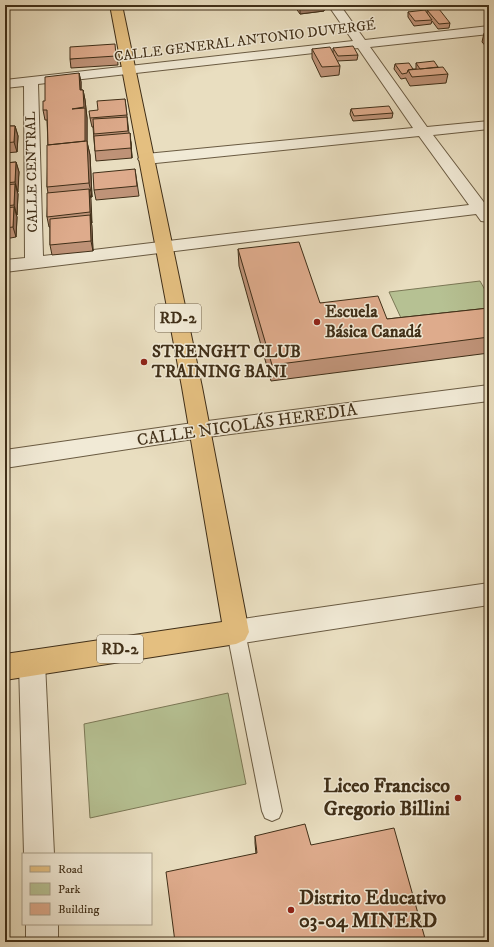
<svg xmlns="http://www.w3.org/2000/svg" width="494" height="947" font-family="'IM FELL DW Pica',serif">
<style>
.green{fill:#b6c193;stroke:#7b7856}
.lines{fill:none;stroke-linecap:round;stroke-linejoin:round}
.service-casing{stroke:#6a5b42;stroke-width:2}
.minor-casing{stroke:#6a5b42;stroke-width:2}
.tertiary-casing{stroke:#6a5b42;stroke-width:2}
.primary-casing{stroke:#402f18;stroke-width:2}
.service{fill:#f1ead6;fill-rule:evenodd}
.minor{fill:#f1ead6;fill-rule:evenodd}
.tertiary{fill:#f1ead6;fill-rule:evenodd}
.primary{fill:#e4bf80;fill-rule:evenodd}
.wall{fill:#bf9378;stroke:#402f18}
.shaded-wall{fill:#9b7862;stroke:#402f18}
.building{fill:#deab8c;stroke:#402f18}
.poi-dot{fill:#8f2418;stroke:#f1ead6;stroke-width:1.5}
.labels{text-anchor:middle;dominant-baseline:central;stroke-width:3;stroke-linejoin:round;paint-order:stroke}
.far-street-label{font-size:14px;fill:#402f18;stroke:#f1ead6}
.shield{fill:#f1ead6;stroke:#756751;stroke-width:1}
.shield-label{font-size:16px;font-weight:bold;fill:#402f18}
.poi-label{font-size:17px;font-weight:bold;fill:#402f18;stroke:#f1ead6;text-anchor:start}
.street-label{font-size:17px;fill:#402f18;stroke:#f1ead6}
.near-poi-label{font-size:20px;font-weight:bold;fill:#402f18;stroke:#f1ead6;text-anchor:end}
</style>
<rect width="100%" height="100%" fill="#e9dec0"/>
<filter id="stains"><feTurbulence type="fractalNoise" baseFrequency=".005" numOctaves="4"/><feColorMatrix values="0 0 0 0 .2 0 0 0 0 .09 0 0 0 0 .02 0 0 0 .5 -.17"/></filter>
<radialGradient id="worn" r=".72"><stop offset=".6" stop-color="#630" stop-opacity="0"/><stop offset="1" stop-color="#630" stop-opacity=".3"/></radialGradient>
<path class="green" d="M480,281L489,297V320L407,331L389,292Z
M228,693L246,784L90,818L84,724Z"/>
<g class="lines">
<defs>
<path id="service" d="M236,624L242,626L245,632L282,811L279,818L272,821L265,818L262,811L227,632L230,626Z"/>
<path id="minor" d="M328,5H340L365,40L489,26V34L370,47L427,127L489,121V129L433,135L489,209V222L481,221L476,214L5,272V260L25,258L24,86L5,88V80L353,41ZM358,48L413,128L146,154L141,156L138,159L141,162L146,164L419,136L469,205L43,256L38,84Z
M489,385V401L200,438L5,468V450L200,422Z
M32,650L41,654L45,663L54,854H24L19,663L23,654Z
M26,924H58V942H26Z"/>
<path id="tertiary" d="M489,583V605L236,644L227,640L223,632L227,624L236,620Z"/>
<path id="primary" d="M110,5H122L202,387L249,632L245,640L236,644L5,680V654L222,622L182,387Z"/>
</defs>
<use href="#service" class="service-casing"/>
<use href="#minor" class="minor-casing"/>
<use href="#tertiary" class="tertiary-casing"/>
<use href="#primary" class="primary-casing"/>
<use href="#service" class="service"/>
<use href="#minor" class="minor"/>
<use href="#tertiary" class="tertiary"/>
<use href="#primary" class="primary"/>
</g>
<path class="wall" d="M295,5H324L325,6L324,11L300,14L295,7Z
M427,10L450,23L449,28L438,29L432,21L431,24L414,26L408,17V12L427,13Z
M489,32V50L482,42L484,33Z
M333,48L358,55L357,60L337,61L340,66L339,75L321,77L312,58V49L333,53Z
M117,53L118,65L71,68L70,59Z
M416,63L438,67L448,74L446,83L410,86L406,79V78L401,79L394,69L395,64L413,69H416Z
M79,73L81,82V90H83L85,100L87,118V142L90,155L92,197L90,198L93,251L52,255L50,245V227H49L47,217L48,193L47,187L48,145L47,120H45L43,110Z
M125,99L129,133L131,143L132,158L96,161L95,151L94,140L93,127H92L90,118L98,110Z
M351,109L393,113L392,118L353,121L350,114Z
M5,126H15L18,136L17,152L5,153Z
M16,162L19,172L17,192L18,194L17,215H16L17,217L16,237L5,239V163Z
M135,169L139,196L96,200L94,190Z
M238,249L320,303L387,319L489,308V353L271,381L239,266Z
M255,836L311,845L426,942L256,854L255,843Z"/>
<path class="shaded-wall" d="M325,6L324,11L300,14V9Z
M79,73L81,82V100L80,90Z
M83,90L85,100L87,118V142L90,155L92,197L89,183L85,144L74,119Z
M15,126L18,136L17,152L14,142Z
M130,133L131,143L132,158L131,148Z
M16,162L19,172L18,192L15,182Z
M15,184L18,194L17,215L14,205Z
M89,189L91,199L92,223L90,212Z
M14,207L17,217L16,237L13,227Z
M90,215L92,226L93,251L91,241Z"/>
<path class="building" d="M298,5H324L325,6L300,9Z
M439,9L450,23L439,24L427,10Z
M425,10L432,20L415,21L408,12Z
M489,32V38L484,33Z
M115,44L116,56L70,59V47Z
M353,46L358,55L338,56L333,48Z
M330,47L340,66L322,67L312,49Z
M434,61L438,67L420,69L416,63Z
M409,63L413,69L408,70L407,73L402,74L395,64Z
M443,67L448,74L412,77L408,70Z
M79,73L80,90H83L84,107L72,109L85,108V141L48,145L47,110H43V101H45V77Z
M125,99L127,115L90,118L89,111L98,110L97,101Z
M389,106L393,113L354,116L351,109Z
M127,117L128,131L94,134L93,119Z
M5,126H15L14,142L5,143Z
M130,133L131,148L95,151L94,136Z
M87,141L89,183L47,187V145Z
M16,162L15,182L5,183V163Z
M135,169L137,186L94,190L93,173Z
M15,184L14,205L5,206V185Z
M89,189L90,212L47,217V193Z
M14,207L13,227L5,228V208Z
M90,215L91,241L50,245V219Z
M299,242L320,303L378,296L387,319L489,308V337L272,365L238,249Z
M305,824L311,845L394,828L426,942H175L166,872L257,853L255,836Z"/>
<g class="poi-dot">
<circle cx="317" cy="322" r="4"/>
<circle cx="144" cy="362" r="4"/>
<circle cx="458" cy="798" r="4"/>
<circle cx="291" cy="910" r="4"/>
</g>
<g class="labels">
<g class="far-street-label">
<text transform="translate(245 41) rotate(-7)">CALLE GENERAL ANTONIO DUVERGÉ</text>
<text transform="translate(32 172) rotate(-91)">CALLE CENTRAL</text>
</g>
<g class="shield">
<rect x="155" y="304" width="46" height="28" rx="3"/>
<rect x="97" y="635" width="46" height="28" rx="3"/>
</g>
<g class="shield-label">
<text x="178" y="318">RD-2</text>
<text x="120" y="649">RD-2</text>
</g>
<g class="poi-label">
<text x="325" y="312">Escuela<tspan x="325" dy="20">Básica Canadá</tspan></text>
<text x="152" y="352">STRENGHT CLUB<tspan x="152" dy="20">TRAINING BANI</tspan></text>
</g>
<g class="street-label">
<text transform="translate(247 425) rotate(-8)">CALLE NICOLÁS HEREDIA</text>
</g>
<g class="near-poi-label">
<text x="450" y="786">Liceo Francisco<tspan x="450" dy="23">Gregorio Billini</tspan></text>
<text x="299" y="898" text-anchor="start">Distrito Educativo<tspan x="299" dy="23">03-04 MINERD</tspan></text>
</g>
</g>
<rect width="494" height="947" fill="none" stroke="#e9dec0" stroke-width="20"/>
<rect x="6" y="6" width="482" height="935" fill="none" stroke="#402f18" stroke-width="2"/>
<rect x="10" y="10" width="474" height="927" fill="none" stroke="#402f18"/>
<rect x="22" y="853" width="130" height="72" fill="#f1ead6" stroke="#aa9f8a"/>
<rect x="30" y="866" width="20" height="6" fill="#e4bf80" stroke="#aa9f8a"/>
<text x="58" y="873" font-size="12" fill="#402f18">Road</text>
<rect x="30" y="883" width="20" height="12" fill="#b6c193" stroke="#aa9f8a"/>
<text x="58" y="893" font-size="12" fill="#402f18">Park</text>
<rect x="30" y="903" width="20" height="12" fill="#deab8c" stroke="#aa9f8a"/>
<text x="58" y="913" font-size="12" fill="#402f18">Building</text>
<rect width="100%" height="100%" filter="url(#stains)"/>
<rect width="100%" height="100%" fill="url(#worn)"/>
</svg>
